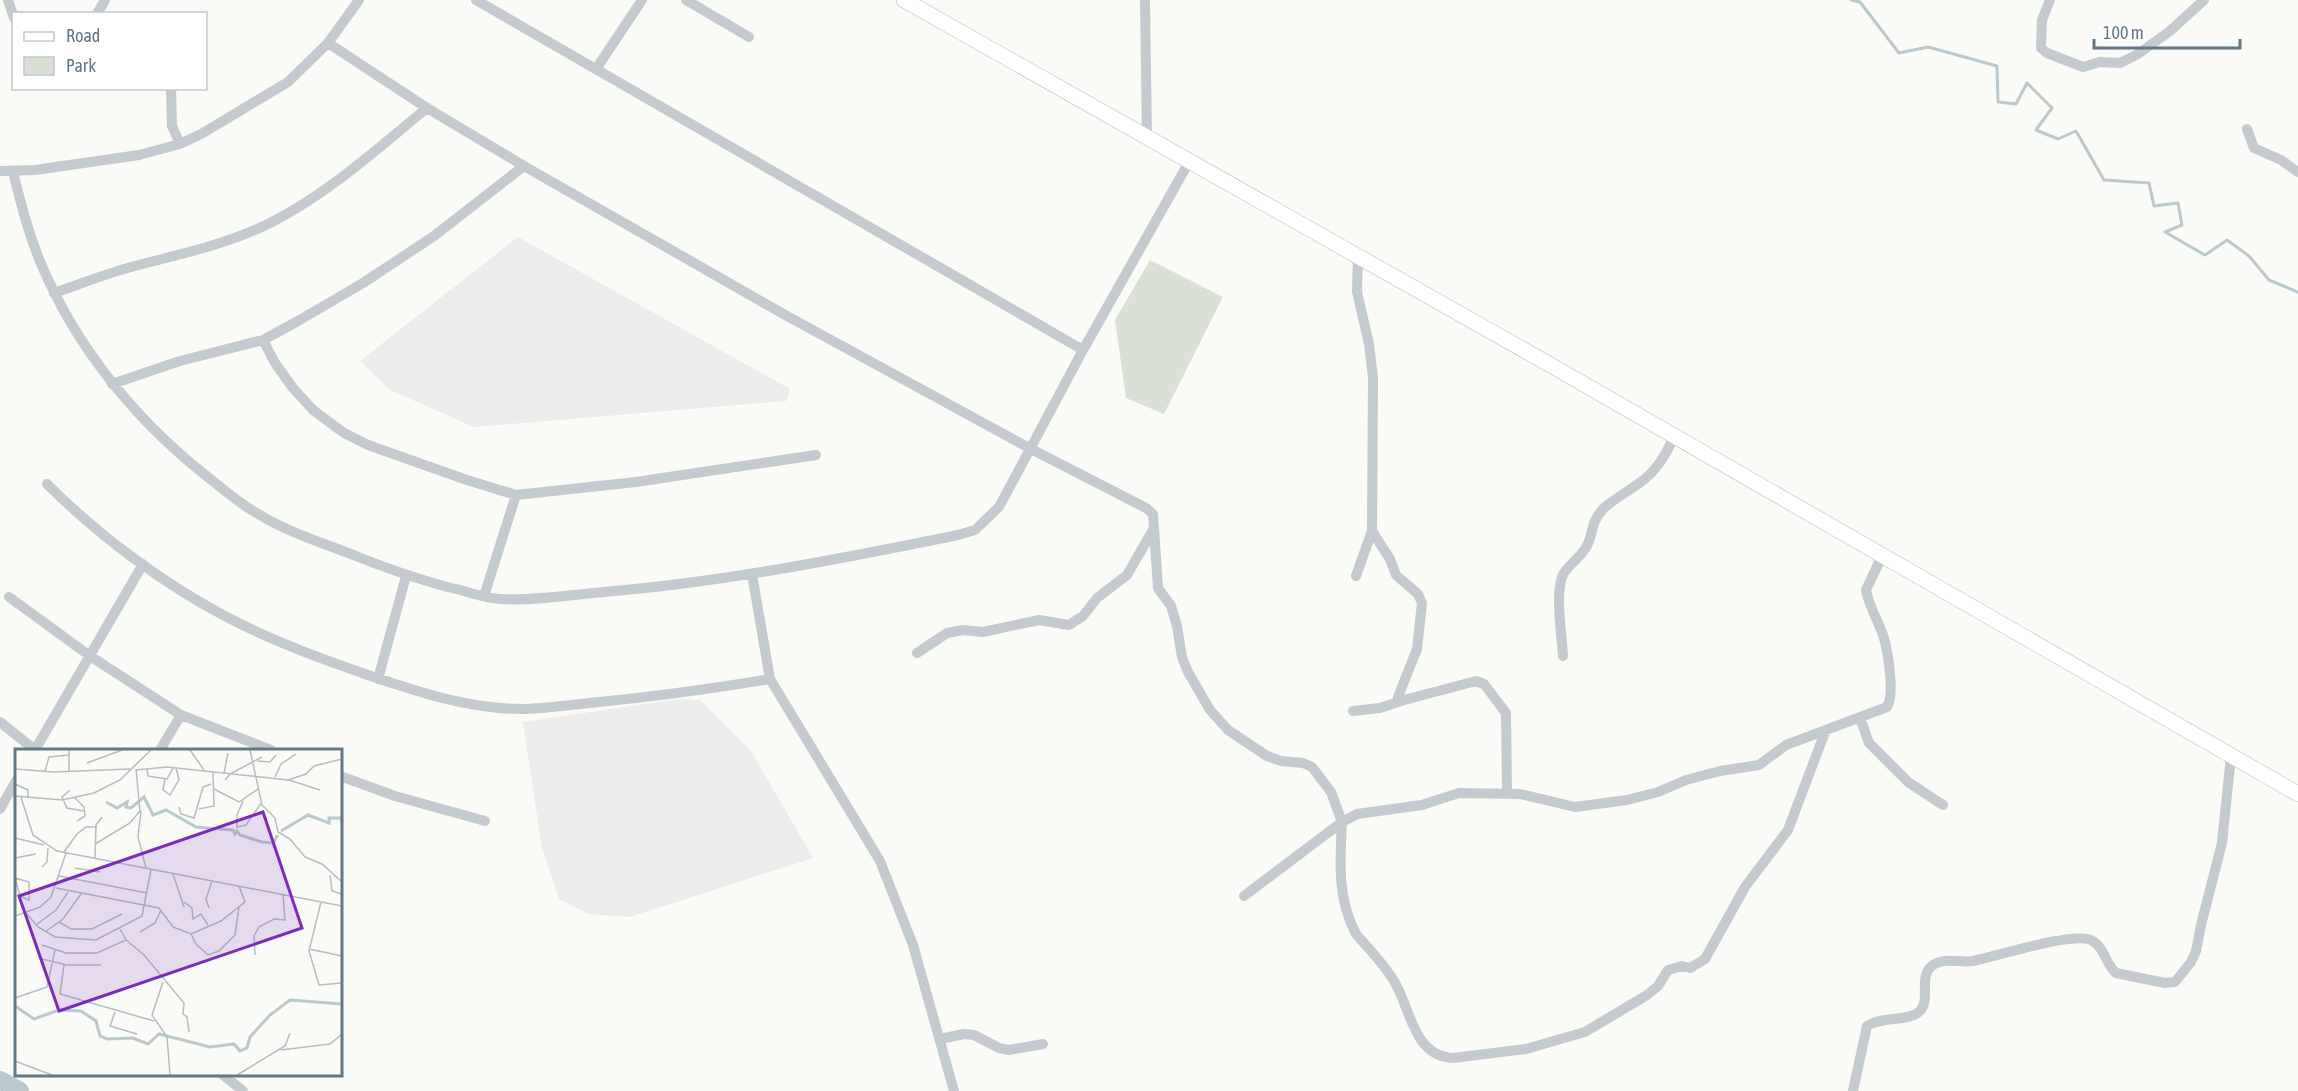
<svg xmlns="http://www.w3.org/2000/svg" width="2298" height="1091" font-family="'Asap Condensed',sans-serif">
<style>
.built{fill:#ebeceb}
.green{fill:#dae0d6}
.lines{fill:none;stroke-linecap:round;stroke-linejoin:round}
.stream{stroke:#bbc9cc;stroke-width:3}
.river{stroke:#bbc9cc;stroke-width:18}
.secondary-casing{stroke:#b7bec2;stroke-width:16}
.street{stroke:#c5cace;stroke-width:10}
.secondary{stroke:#fff;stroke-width:15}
.inset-river{fill:none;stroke:#bbc9cc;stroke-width:3}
.inset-road{fill:none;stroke:#b5bec2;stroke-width:1.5}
.view{fill:#7b2cbf;fill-opacity:0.15;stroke:#7b2cbf;stroke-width:3}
.inset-edge{fill:none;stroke:#637784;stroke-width:3}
</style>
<rect width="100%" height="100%" fill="#fafaf7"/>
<path class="built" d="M518,237L790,389L786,401L474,427L390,390L360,361Z
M679,699L700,700L751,751L813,858L630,917L588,914L559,899L542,848L523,722Z"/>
<path class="green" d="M1150,260L1223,297L1164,414L1126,398L1115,320Z"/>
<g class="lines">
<path class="stream" d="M1851,0L1860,2L1899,53L1928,47L1997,66L1998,102L2016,104L2027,83L2052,108L2036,130L2058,139L2076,131L2104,180L2149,183L2154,206L2178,203L2182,225L2165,232L2205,255L2227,240L2249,256L2269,280L2298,292"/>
<path class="river" d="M0,1080L20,1091"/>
<defs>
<path id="secondary" d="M904,0L1554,367L2298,794"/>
</defs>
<use href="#secondary" class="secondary-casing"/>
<path class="street" d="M8,0L14,18
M476,0L1083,350
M686,0L749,37
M1145,0L1147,139
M2050,0L2042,20L2041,48L2047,53L2083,67L2100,62L2120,63L2138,54L2170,31L2204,0
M97,14L105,0
M328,43L427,108L524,166L787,316L1031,449L1146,508L1153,514L1158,588L1171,606L1177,626L1182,657L1188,672L1210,710L1228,730L1267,756L1281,761L1303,763L1312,767L1331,792L1342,822L1357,814L1422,805L1459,793L1520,794L1575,807L1627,800L1658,792L1686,780L1720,771L1759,765L1786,745L1887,707C1895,694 1888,653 1884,638C1879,622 1869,607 1866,590L1882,556
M596,69L642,0
M171,88L172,126L180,144
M2247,129L2254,148L2281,160L2298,172
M0,171L35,170L139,155L180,144L203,133L288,82L328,43L359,0
M13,172C21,204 29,236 42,266C77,348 135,419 204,474C222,488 239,504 260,515C291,534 327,544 361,558C394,571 426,582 460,590C473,594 486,598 500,599C534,601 570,595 604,592C723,582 840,559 958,535L975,530L999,507L1083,350L1189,162
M54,293C77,285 100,276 124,269C174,255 225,246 272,222C330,192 377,149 427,108
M263,340L275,363L293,388L313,410L344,433L368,445L467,480L516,495L636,482L816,455
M112,384L180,361L263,340L298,321L363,283L434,236L524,166
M47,484C97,534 162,583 225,616C270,640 319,658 368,675C418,692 469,709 522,709C545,709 568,705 590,703C650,697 711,689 770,679L752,574
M1372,531L1390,559L1396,575L1418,594L1422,603L1417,649L1398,697L1404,700L1476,681L1484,684L1506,713L1507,793
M1356,576L1372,531L1373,378L1369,344L1357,292L1358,256
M484,596L516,495
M9,597L90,656L181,715L271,750
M917,653L947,633L963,630L983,632L1039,620L1069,625L1083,616L1097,598L1127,575L1153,530
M1563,656C1562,636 1554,589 1564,573C1570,564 1579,558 1585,549C1595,534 1588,525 1604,508C1614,499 1627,492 1638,484C1656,472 1665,456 1674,437
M378,679L406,576
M770,679L880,861L913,945L954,1091
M1353,711L1380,708L1404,700
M1860,718L1869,743L1908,782L1943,805
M0,722L35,750
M35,750L143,564
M160,750L181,715
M340,776L395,796L485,821
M0,809L16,781
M1342,822C1340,860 1337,899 1356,934C1369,949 1384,964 1394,981C1411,1009 1413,1056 1453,1058L1526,1049L1585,1032L1647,995L1658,986L1668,970L1682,966L1690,968L1705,959L1745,887L1788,830L1825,732
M1244,896L1342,822
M940,1039L964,1034L974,1035L999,1048L1009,1050L1043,1044
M222,1074L243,1091
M1853,1091L1867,1026C1881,1016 1907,1022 1919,1012C1932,1001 1917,976 1933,965C1944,957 1960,963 1973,961C1998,956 2071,932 2091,940C2104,946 2106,965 2116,973L2165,983L2175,982L2191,962L2196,951L2201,925L2222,843L2231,756"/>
<use href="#secondary" class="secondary"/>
</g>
<g transform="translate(15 749)">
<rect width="327" height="327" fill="#fafaf7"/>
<path class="inset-river" d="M91,53L102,59L112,53L111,58L116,59L129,48L138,66L151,61L181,78L218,81L220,85L222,82L225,86L247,93L258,94L263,86M266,82L293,66L314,74V69H326L327,73M0,257L19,270L44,261L66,262L81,272L85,287L92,290L118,289L133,295L144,285L195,298L219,295L225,302L232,299L235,288L255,266L275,251L327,255"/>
<path class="inset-road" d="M175,1L189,21M235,1L247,56L260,69L263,83L275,90L290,108L307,115L327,133M242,12L255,13L261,6M72,14L107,1M132,19L133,27L152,30L158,19M0,20L38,23L115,20M121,21L152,18L273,31L291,25L299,17L327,10M30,22L34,8L54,6M54,23V1M209,24L213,4M260,28L266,15L281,5M150,30L148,41L155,46L164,31L161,19M210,31L215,25L247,8M274,31L305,41M0,35L13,41V48M199,40L224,53L243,40M55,41L47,48L52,59L69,62M0,47L47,51L79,44L105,31L136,1M6,48L18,86L42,102L327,157M60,49L69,58L70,67L62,72M228,52L222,66V78L231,76L247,53M164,58L166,65L179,69L188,38L196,35M184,60L199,57L198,23M126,62L123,88L131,119M0,89L29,96M80,95L115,74L125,62L121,20M49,103L62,85L71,78H82M0,109L21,105M80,109L81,76L87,68M27,118L32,113L33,99M60,119L85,123M158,125L169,158M315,126L317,142L327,145M44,127L132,144M0,129L14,133V151L5,147ZM41,139L144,159L158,178L176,185L206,172L230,153L224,137M169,153L177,159L178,170L186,165L193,176M306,153L294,202L304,236L327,234M194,159L191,150L197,132M12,165L23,178L40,188L81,191L127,167L136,121M0,167L25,158L36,148L51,104M44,173L56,180H77L107,165M21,176L41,161L53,143M30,183L48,170L66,145M125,183L140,174L146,161M176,185L181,195L193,206L204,202L220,186L224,158M111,191L129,206L169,254L168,265L172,268L174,283M27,196L51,204H82L111,191L105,180M294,200L327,207M240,206L239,187L244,178L259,170L270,171L268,146M27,210L52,216H86M49,216L45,245L139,272M148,233L137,266L152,288L155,326M0,249L32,238L40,201M100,263L95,277L122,285M266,301L315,295L327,285M0,312L37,326M222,326L270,297L275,284"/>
<path class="view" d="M248,63L287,179L44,262L4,147Z"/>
<rect width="327" height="327" class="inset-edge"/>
</g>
<rect x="12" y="12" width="195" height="78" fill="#ffffff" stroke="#c1c9ce" stroke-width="1.5"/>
<rect x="24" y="32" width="30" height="9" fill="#ffffff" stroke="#c1c9ce" stroke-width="1.5"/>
<text x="66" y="42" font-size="18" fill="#637784">Road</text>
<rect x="24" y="57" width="30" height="18" fill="#dae0d6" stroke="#c1c9ce" stroke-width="1.5"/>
<text x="66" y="72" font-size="18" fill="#637784">Park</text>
<path d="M2094 39v9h146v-9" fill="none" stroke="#637784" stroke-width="3"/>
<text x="2103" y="39" font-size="18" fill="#637784" stroke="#ffffff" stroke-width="4.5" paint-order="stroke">100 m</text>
</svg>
